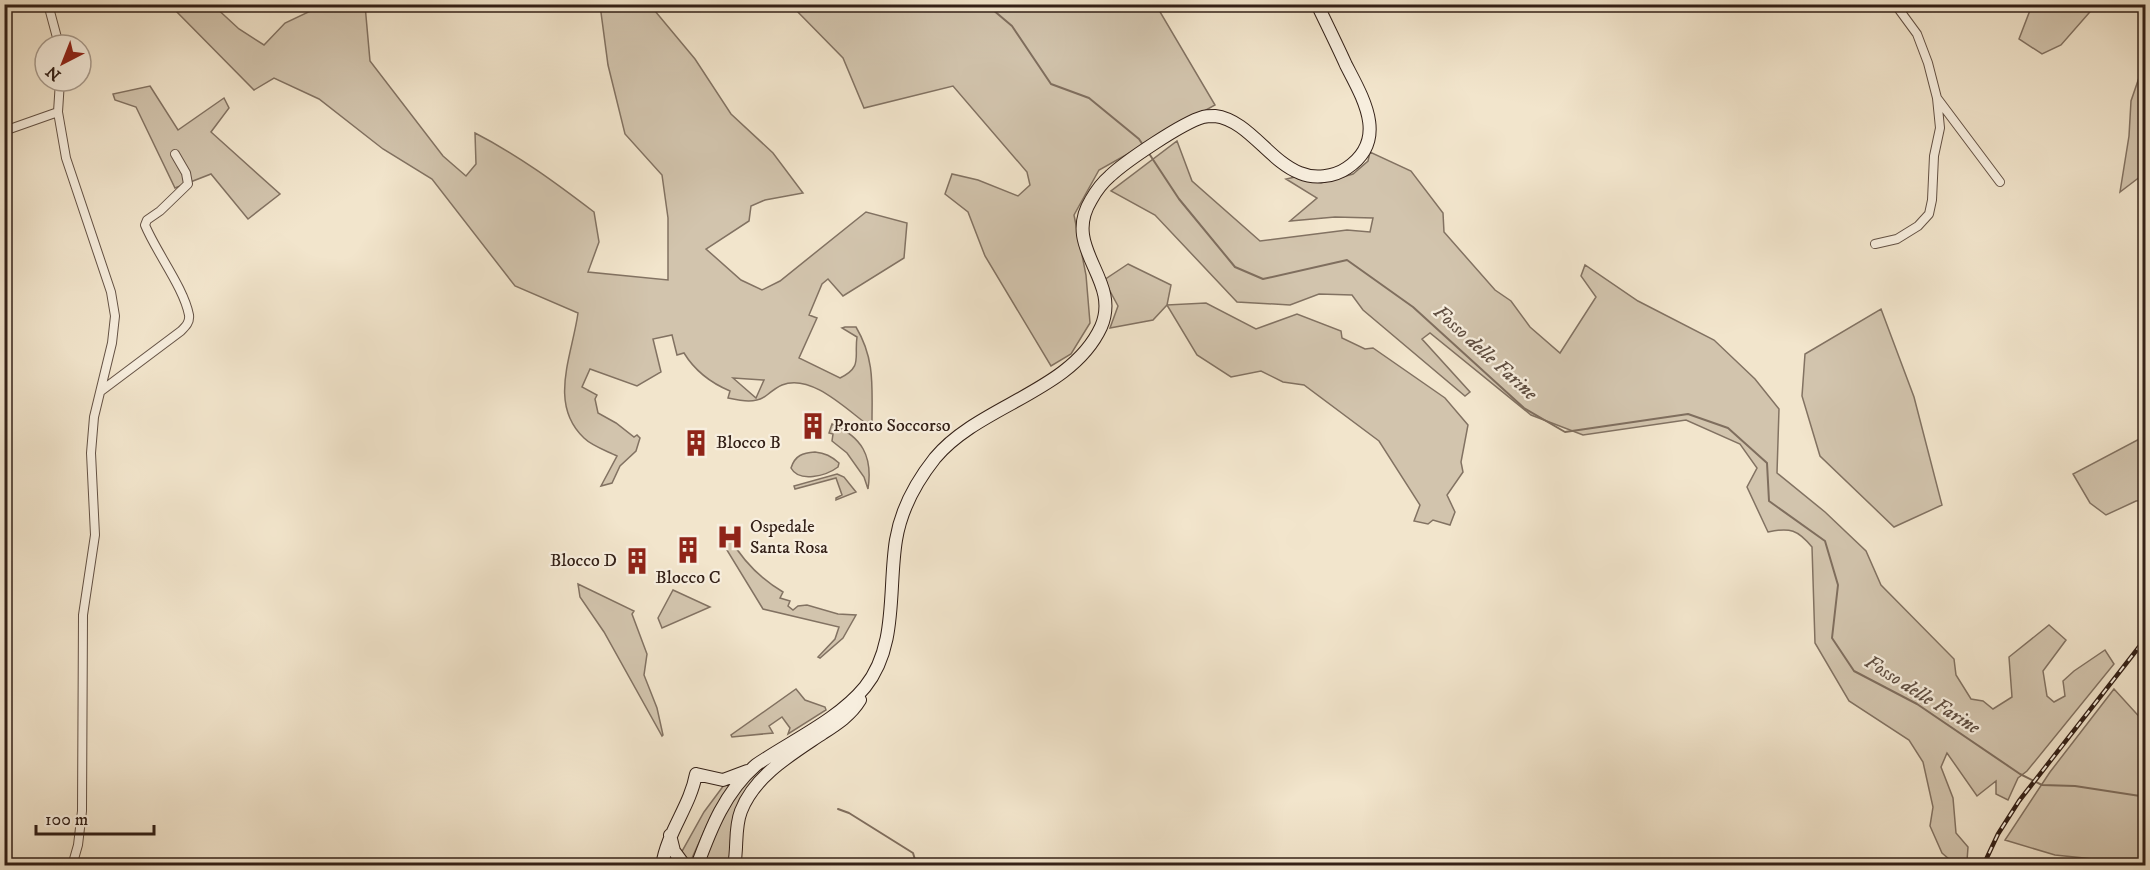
<svg xmlns="http://www.w3.org/2000/svg" width="2150" height="870" font-family="'IM FELL DW Pica',serif">
<style>
.green{fill:#d2c4ad;stroke:#827262;stroke-width:1.5;fill-rule:evenodd}
.lines{fill:none;stroke-linecap:round;stroke-linejoin:round}
.stream{stroke:#7f6e5e;stroke-width:2}
.minor-casing{stroke:#635144;stroke-width:10}
.secondary-casing{stroke:#332017;stroke-width:14}
.minor{stroke:#f7eede;stroke-width:8}
.secondary{stroke:#f7eede;stroke-width:12}
.rail-casing{stroke:#332017;stroke-width:4.5}
.rail{stroke:#f7eede;stroke-width:2;stroke-dasharray:7;stroke-linecap:butt}
.labels{text-anchor:middle;dominant-baseline:central;stroke-width:4.5;stroke-linejoin:round;paint-order:stroke}
.poi-label{font-size:18px;fill:#332017;stroke:#f7eede;text-anchor:start}
.water-label{font-size:20px;font-style:italic;fill:#5f4e41;stroke:#f7eede}
</style>
<rect width="100%" height="100%" fill="#f2e5cc"/>
<filter id="stains"><feTurbulence type="fractalNoise" baseFrequency=".00333" numOctaves="4"/><feColorMatrix values="0 0 0 0 .2 0 0 0 0 .09 0 0 0 0 .02 0 0 0 .5 -.17"/></filter>
<radialGradient id="worn" r=".72"><stop offset=".6" stop-color="#630" stop-opacity="0"/><stop offset="1" stop-color="#630" stop-opacity=".3"/></radialGradient>
<path class="green" d="M170,5H213L239,29L264,45L285,23L323,5H365L370,61L443,156L466,176L476,164L475,133C518,155 556,183 594,212L599,242L588,272L668,280V218L662,175L625,134L608,65L600,5H650L695,59L731,114L773,153L803,193L765,200L751,206L749,221L706,249L741,280L762,290L780,281L866,212L907,223L904,258L843,296L828,279L822,284L809,315L817,318L799,358L840,378C863,367 854,357 857,337L842,328L845,327H856C875,359 872,386 872,422L868,425C847,410 811,373 782,385C777,387 772,391 767,395C756,404 742,401 728,398L730,391C711,383 695,371 684,353L677,355L672,335L653,339L661,372L637,386L590,369L582,387L597,395L595,399L598,413L616,423L634,437L637,435L640,438L636,451L620,466L612,483L601,486L617,456C607,451 592,446 584,438C548,404 572,356 578,313L515,286L432,179L383,149L319,99L274,78L254,90ZM733,378L763,380H764L756,398Z
M791,5H1156L1215,105L1099,170L1074,215L1086,275L1090,323L1071,354L1051,366L985,256L968,212L945,194L952,174L978,180L1018,196L1030,185L1027,172L953,86L864,108L843,58Z
M2032,5V4L2096,5L2061,45L2042,54L2019,39Z
M2145,48V173L2120,192L2129,136L2131,101L2143,66Z
M150,86L178,130L224,98L229,108L211,132L280,194L248,219L211,174L175,188L136,107L115,100L113,94Z
M1177,141L1192,181L1260,241L1347,230L1370,232L1373,218L1335,217L1290,221L1317,198L1286,179L1295,177L1321,183L1353,174L1368,161L1370,152L1411,171L1443,213L1444,232L1495,290L1511,301L1530,327L1560,353L1596,297L1581,276L1585,265L1638,301L1714,340L1755,379L1779,409L1777,473L1825,512L1866,551L1881,585L1954,659L1956,675L1971,699L1983,701L1993,709L2012,697L2009,657L2049,625L2066,640L2043,671L2047,696L2054,702L2065,696L2063,681L2074,671L2105,650L2114,664L2027,771L2018,778L2008,800L1996,794V781L1977,796L1947,753L1941,767L1953,798L1956,833L1968,847L1967,861L1956,865L1942,853L1930,826L1933,807L1923,762L1909,740L1849,701L1815,643L1812,547C1798,530 1790,527 1768,532L1747,487L1757,468L1740,444L1686,420L1583,435L1531,415L1430,333L1422,339L1470,392L1465,396L1363,310L1352,295L1319,294L1290,305L1237,302L1155,215L1111,191Z
M1128,264L1171,285L1167,305L1206,303L1256,329L1297,314L1341,331L1342,338L1365,349L1373,348L1445,398L1468,425L1461,462L1463,472L1447,495L1455,512L1450,525L1433,520L1428,524L1414,521L1420,505L1379,441L1304,385L1283,382L1261,371L1231,377L1197,355L1167,305L1153,320L1110,328L1118,306L1104,280Z
M1881,309L1914,397L1942,505L1894,527L1820,456L1802,396L1805,354Z
M832,424C862,437 873,456 868,489L864,477L847,453L832,441L833,434L829,433Z
M2145,436V500L2136,501L2106,515L2090,503L2073,474Z
M815,452C825,453 831,456 839,463L838,467C826,476 799,483 791,468C795,455 803,453 815,452Z
M837,474L844,477L856,492L836,500V498L842,495L836,478L795,489L794,486Z
M729,537C743,561 759,578 783,592L780,598L790,601L788,606L793,610L798,606L807,605L838,614L856,615L843,638L820,658L818,657L835,639L839,627L763,609L722,542Z
M578,584L634,611L632,614L647,654L644,675L657,708L663,735L662,736L604,632L580,597Z
M673,590L710,607L662,628L658,618Z
M796,689L805,700L825,707L826,710L788,734L790,728L782,717L769,726L773,733L732,737L731,735Z
M2114,689L2145,723V865H2106L2103,860L2055,855L2005,840L2050,772Z
M794,748L751,787L731,865H688L680,855L704,812L724,785H731L711,816L692,858L702,862C716,829 730,795 758,770C768,761 782,755 794,748Z"/>
<g class="lines">
<path class="stream" d="M986,4L1012,26L1051,84L1089,98L1139,139L1143,145
M1148,152L1179,199L1235,267L1263,279L1347,260L1413,307L1524,408L1565,432L1688,414L1728,428L1767,463L1769,501L1825,541L1838,585L1832,638L1854,671L1917,704L2020,774L2042,785L2075,786L2140,796L2146,799
M838,809L849,813L913,853L917,866"/>
<defs>
<path id="minor" d="M48,4L59,45
M1895,4L1917,34L1928,63L1937,98L2000,182
M60,81L58,112L66,158L111,292L115,316L112,343L94,417L91,453L95,535L83,615L82,811L78,845L72,866
M4,131L58,112
M1875,244L1897,239L1918,226L1929,214L1932,200L1934,156L1940,128L1937,98
M101,391L181,331C186,326 190,322 189,315C184,288 156,252 145,225L147,220L160,211L188,184L186,173L175,154"/>
<path id="secondary" d="M670,835L674,851L685,866
M662,866C667,832 690,807 696,774L723,780L747,771
M697,866C711,828 725,792 756,765C791,741 838,720 865,687C898,646 888,589 896,540C901,509 916,482 935,458C979,405 1071,392 1101,327C1122,279 1061,249 1091,200C1096,191 1103,182 1110,176C1126,161 1182,123 1203,117C1206,116 1211,116 1215,116C1248,120 1269,161 1300,173C1314,179 1334,177 1347,168C1389,140 1363,98 1346,65C1337,45 1327,25 1317,4
M734,866C738,847 734,829 741,811C755,775 792,754 823,733C837,724 851,715 860,700"/>
</defs>
<use href="#minor" class="minor-casing"/>
<use href="#secondary" class="secondary-casing"/>
<use href="#minor" class="minor"/>
<use href="#secondary" class="secondary"/>
<defs>
<path id="rail" d="M1983,866L1998,834L2019,801L2146,638"/>
</defs>
<use href="#rail" class="rail-casing"/>
<use href="#rail" class="rail"/>
</g>
<defs>
<symbol id="building-bare" viewBox="-9 -9 18 18"><path d="M-4-6H4V6H1V3H-1V6H-4ZM-2.5-4.3h1.7v1.8h-1.7ZM.8-4.3h1.7v1.8H.8ZM-2.5-1h1.7V.8h-1.7ZM.8-1h1.7V.8H.8Z" fill="#8f2418" stroke="#f7eede" stroke-width="2.5" paint-order="stroke"/></symbol>
<symbol id="hospital-bare" viewBox="-9 -9 18 18"><path d="M-5-5h3v3.5h4V-5h3V5h-3V1.5h-4V5h-3Z" fill="#8f2418" stroke="#f7eede" stroke-width="2.5" paint-order="stroke"/></symbol>
</defs>
<g fill-rule="evenodd">
<use href="#building-bare" x="794" y="407" width="38" height="38"/>
<use href="#building-bare" x="677" y="424" width="38" height="38"/>
<use href="#hospital-bare" x="711" y="518" width="38" height="38"/>
<use href="#building-bare" x="669" y="531" width="38" height="38"/>
<use href="#building-bare" x="618" y="542" width="38" height="38"/>
</g>
<g class="labels">
<g class="poi-label">
<text x="833" y="426">Pronto Soccorso</text>
<text x="716" y="443">Blocco B</text>
<text x="750" y="527">Ospedale<tspan x="750" dy="21">Santa Rosa</tspan></text>
<text x="617" y="561" text-anchor="end">Blocco D</text>
<text x="688" y="578" text-anchor="middle">Blocco C</text>
</g>
<g class="water-label">
<text transform="translate(1485 353) rotate(42)">Fosso delle Farine</text>
<text transform="translate(1922 695) rotate(32)">Fosso delle Farine</text>
</g>
</g>
<rect width="2150" height="870" fill="none" stroke="#f2e5cc" stroke-width="24"/>
<rect x="6" y="6" width="2138" height="858" fill="none" stroke="#332017" stroke-width="3"/>
<rect x="12" y="12" width="2126" height="846" fill="none" stroke="#332017" stroke-width="1.5"/>
<g transform="translate(63 63) rotate(222)"><circle r="28" fill="#f7eede" stroke="#a99c8e" stroke-width="1.5"/>
<path d="M0-4.5L10 22L0 15L-10 22Z" fill="#8f2418"/>
<text y="-9" font-size="16" font-weight="bold" text-anchor="middle" fill="#332017">N</text>
</g>
<path d="M36 825v9h118v-9" fill="none" stroke="#332017" stroke-width="3"/>
<text x="45" y="825" font-size="18" fill="#332017" stroke="#f7eede" stroke-width="4.5" paint-order="stroke">100 m</text>
<rect width="100%" height="100%" filter="url(#stains)"/>
<rect width="100%" height="100%" fill="url(#worn)"/>
</svg>
